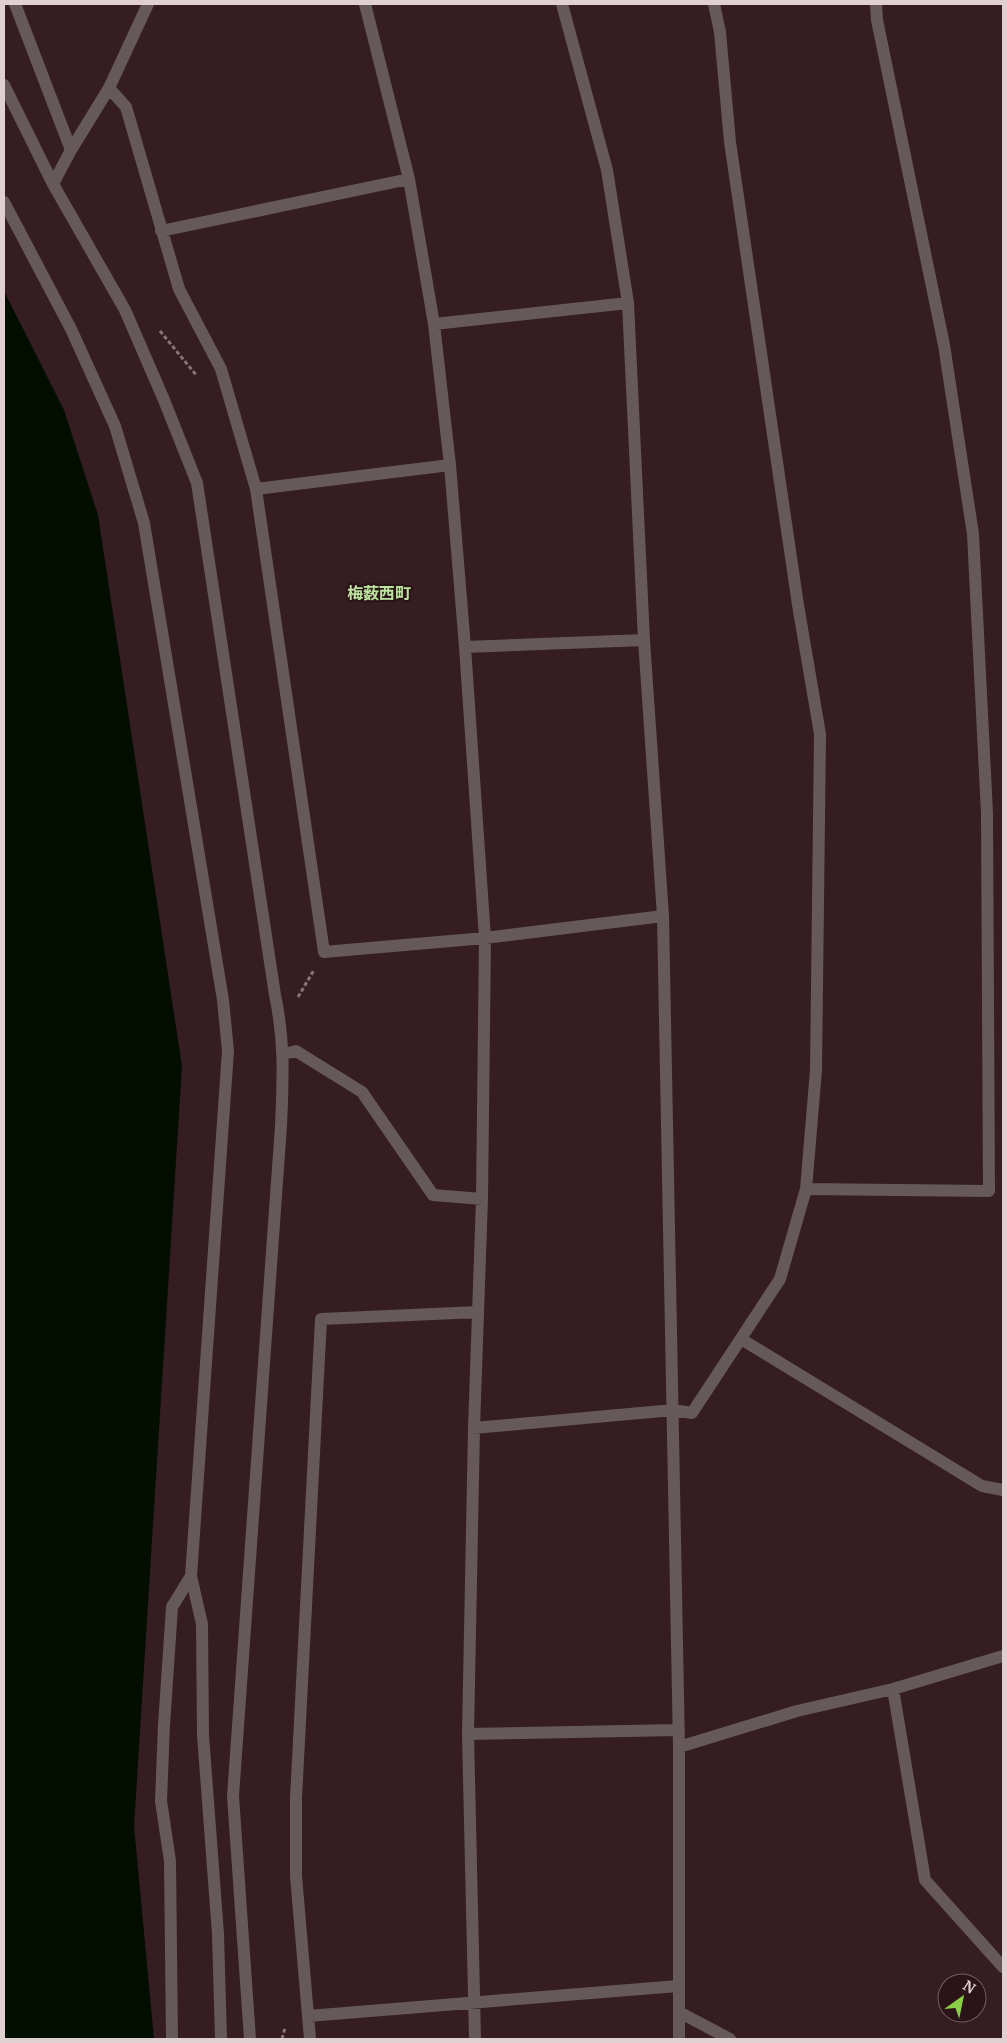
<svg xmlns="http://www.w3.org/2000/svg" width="1007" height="2043" font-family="Merriweather,'Noto Sans JP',serif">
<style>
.water{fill:#040e00}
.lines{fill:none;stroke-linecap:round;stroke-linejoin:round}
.path{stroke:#897578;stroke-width:3;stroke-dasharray:4 2.5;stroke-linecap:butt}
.street{stroke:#66595a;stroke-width:12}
.labels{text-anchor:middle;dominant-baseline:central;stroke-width:4.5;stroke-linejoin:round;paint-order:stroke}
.quarter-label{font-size:16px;font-weight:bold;fill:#bce39f;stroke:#2b1418}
</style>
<rect width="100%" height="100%" fill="#351d21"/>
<path class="water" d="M4,291L64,410L98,515L182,1066L134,1826L154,2039H4Z"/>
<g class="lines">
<path class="path" d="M160,331L197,376
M298,997L314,970
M282,2039L285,2028"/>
<path class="street" d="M15,4L71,150
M365,4L409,179L434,324L450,465L465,647L485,938L482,1199L474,1428L468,1734L475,2039
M562,4L607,170L628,303L644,640L663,916L679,1747V2039
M4,85L53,184L125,310L164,400L197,483L275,995C285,1042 283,1079 281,1126L233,1796L250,2039
M109,88L126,107L179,289L221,369L256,489L324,952L485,938L663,916
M53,184L71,150L109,88L148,4
M4,202L71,329L115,426L144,523L223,1000L228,1051L191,1576L172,1607L164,1725L161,1801L170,1861L172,2039
M161,231L409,179
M434,324L628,303
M256,489L450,465
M465,647L644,640
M283,1054L296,1051L362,1092L433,1195L482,1199
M806,1189L989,1191L987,813L973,534L944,345L877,20L876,4
M741,1339L982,1486L1003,1490
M474,1428L673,1410L692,1413L780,1279L806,1189L816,1070L820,734L798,605L730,142L720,32L714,4
M191,1576L202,1624L203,1735L218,1934L221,2039
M893,1689L925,1880L1003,1967
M468,1734L678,1730
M679,1747L797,1711L893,1689L1003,1656
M679,2012L730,2039
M308,2016L678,1986
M310,2039L296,1876V1798L321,1319L478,1312"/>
</g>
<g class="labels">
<g class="quarter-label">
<text x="379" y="593">梅薮西町</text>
</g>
</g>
<rect width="1007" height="2043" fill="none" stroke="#e1d0d2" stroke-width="10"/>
<g transform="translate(962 1998) rotate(33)"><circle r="24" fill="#2b1418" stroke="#745f62"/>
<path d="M0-4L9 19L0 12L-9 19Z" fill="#89ce48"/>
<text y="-8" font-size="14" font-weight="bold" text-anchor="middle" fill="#e1d0d2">N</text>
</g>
</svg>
